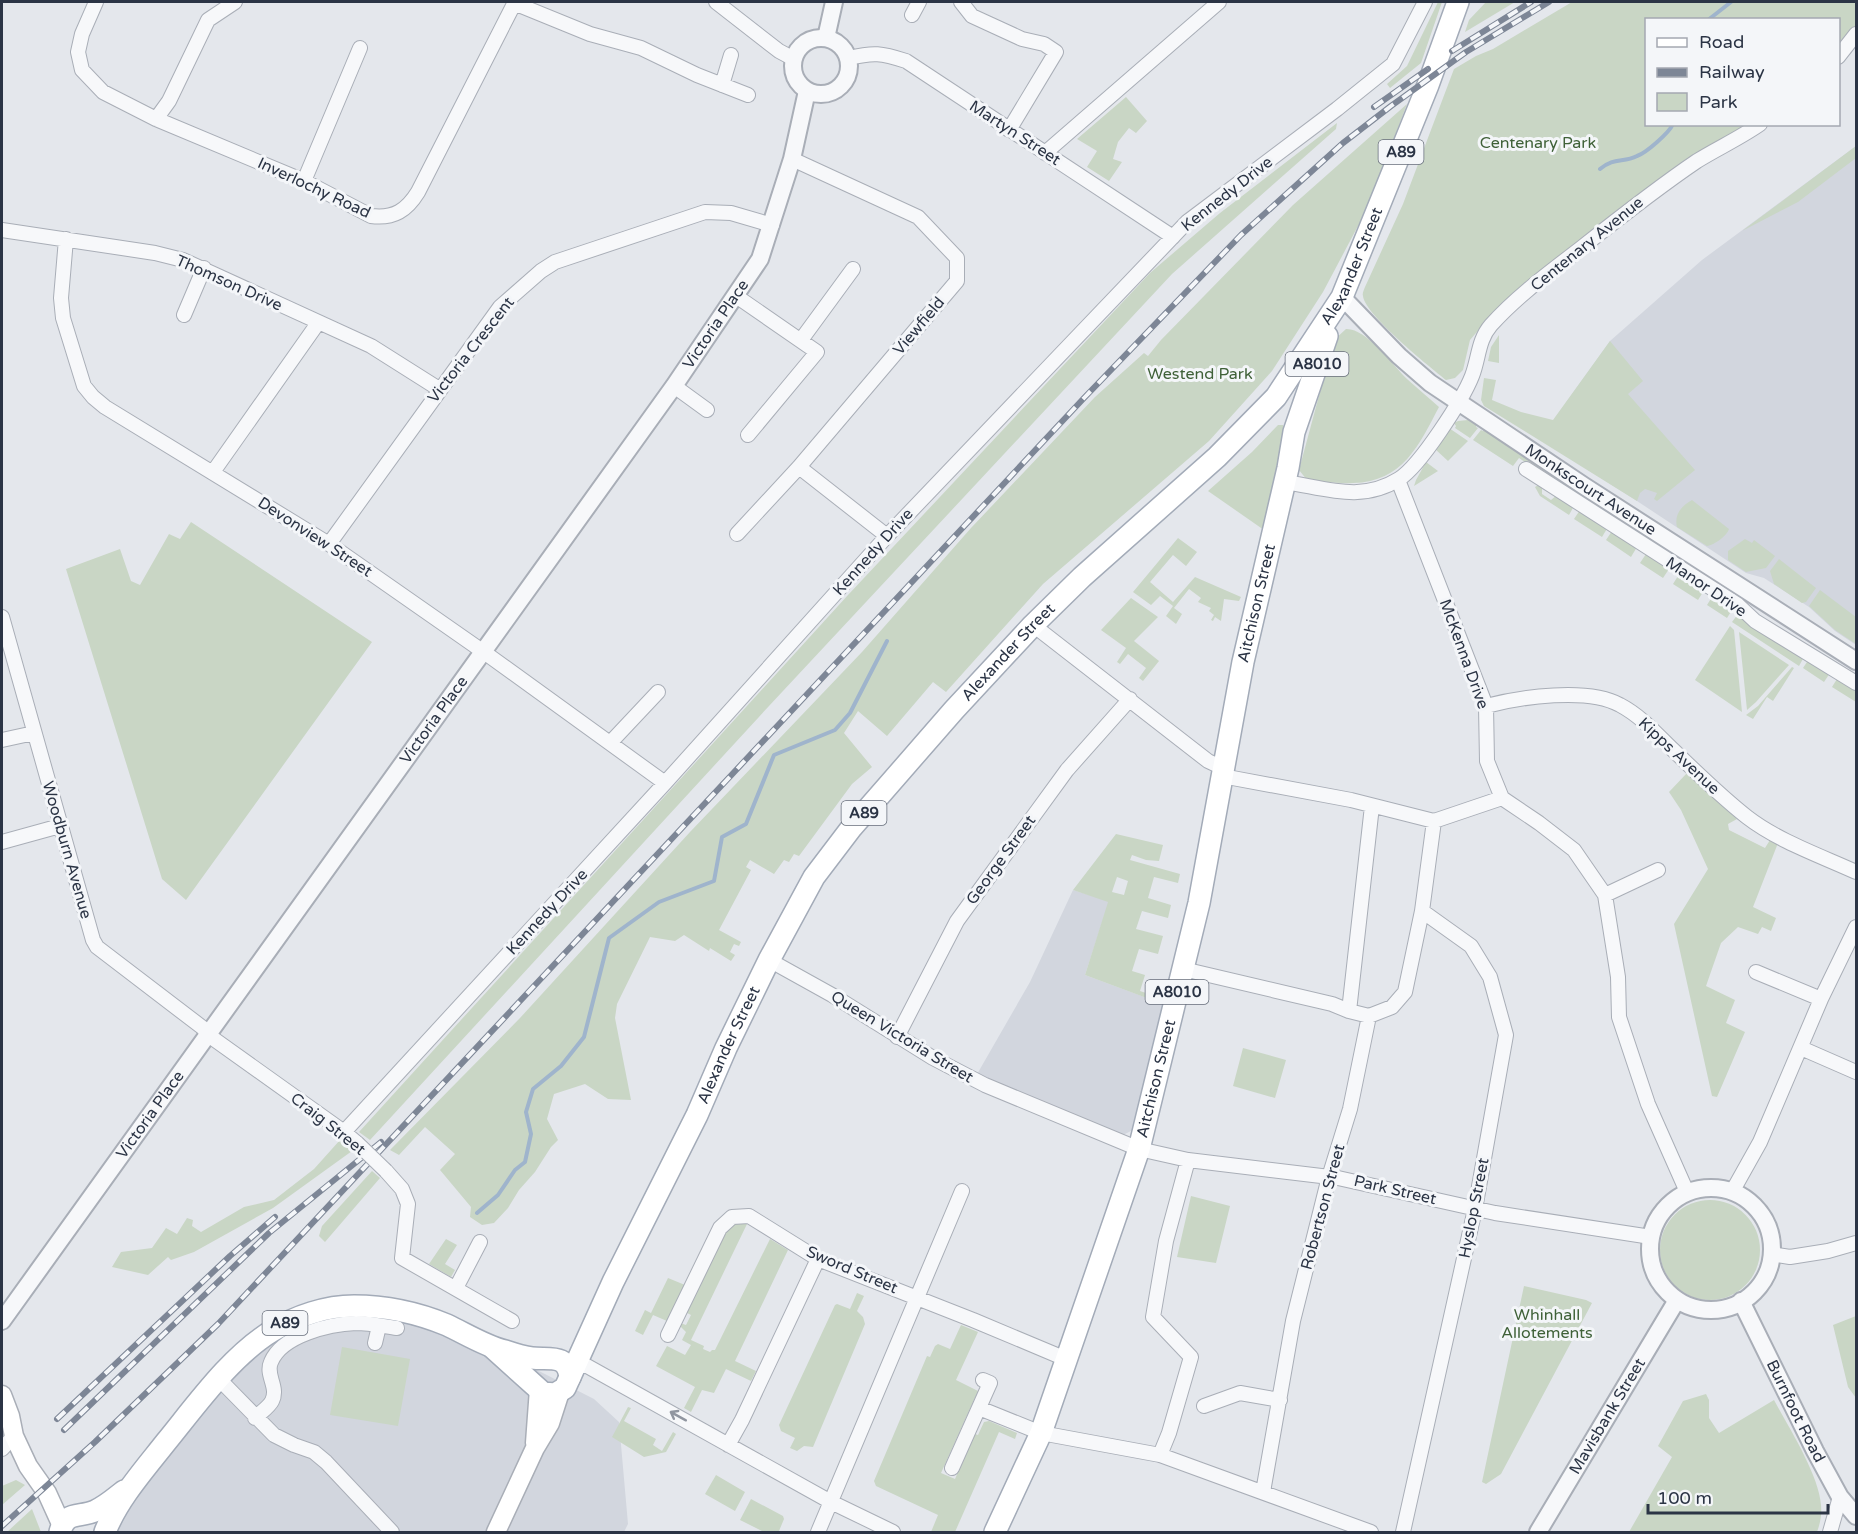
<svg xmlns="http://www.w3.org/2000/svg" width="1858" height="1534" font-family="'Varela Round',sans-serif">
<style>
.built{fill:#d2d6de}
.green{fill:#c9d6c5;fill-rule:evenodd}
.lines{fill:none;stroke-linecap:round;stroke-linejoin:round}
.stream{stroke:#9fb4cc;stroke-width:4}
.minor-casing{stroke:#a9aeb7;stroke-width:16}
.tertiary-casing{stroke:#a9aeb7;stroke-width:20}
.secondary-casing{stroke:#a9aeb7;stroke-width:21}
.primary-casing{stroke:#a3abb8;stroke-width:24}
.minor{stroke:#f7f8fa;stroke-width:14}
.tertiary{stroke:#f7f8fa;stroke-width:16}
.secondary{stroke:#fff;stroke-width:18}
.primary{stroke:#fff;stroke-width:21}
.rail-casing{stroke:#7d8696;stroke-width:6}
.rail{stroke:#f4f6f9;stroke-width:4;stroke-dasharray:11;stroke-linecap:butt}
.minor-bridge-casing{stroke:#a9aeb7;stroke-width:16;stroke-linecap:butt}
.minor-bridge{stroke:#f7f8fa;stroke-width:14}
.oneway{stroke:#9196a0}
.labels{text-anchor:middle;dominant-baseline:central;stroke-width:6;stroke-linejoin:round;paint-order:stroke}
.shield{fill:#f4f6f9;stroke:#676e7b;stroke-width:1.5}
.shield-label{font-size:15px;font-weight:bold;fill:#2b3445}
.street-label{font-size:16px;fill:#2b3445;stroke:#f4f6f9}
.park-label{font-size:16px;fill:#3f6138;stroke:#f4f6f9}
</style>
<rect width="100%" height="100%" fill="#e4e7ec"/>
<path class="built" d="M1856,146V645L1835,631L1809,607L1764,578L1746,573L1637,501L1540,439L1610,341L1702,260Z
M1073,890L1109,901L1085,975L1166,1005L1133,1130L1123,1135L976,1076L1030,982Z
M366,1306L490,1346L594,1399L619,1422L628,1524L624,1532H105L198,1403L286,1323Z"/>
<path class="green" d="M1438,2H1442L1421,63L1390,88L1387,84L1407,66Z
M1486,2H1515L1465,32L1469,20Z
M1572,2H1856V25L1839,48L1838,20H1646V124L1749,125L1681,165L1640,194L1546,267L1508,299L1482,326L1470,340L1463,370L1455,378L1446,380C1430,367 1365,315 1363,296C1362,293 1364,290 1365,287L1403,204L1454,69L1476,56L1493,49Z
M1126,97L1147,121L1136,133L1129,128L1118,142L1113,159L1122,162L1109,181L1087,167L1097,151L1077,139Z
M1407,104L1367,209L1323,292L1272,371L1209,441L1043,584L946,692L933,682L887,736L858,711L844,733L872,767L852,784L799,856L794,854L789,862L784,860L774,874L750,860L746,867L751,870L719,930L741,942L739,946L734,944L730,952L735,955L731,961L710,948L709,951L684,935L675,941L650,937L617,1004L615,1018L631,1100L608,1099L585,1084L554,1094L547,1119L558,1140L551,1147L535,1172L519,1190L508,1208L494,1223L482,1225L470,1217L471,1207L440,1170L455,1154L425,1127L399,1155L390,1150L520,1018L690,832L862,652L971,528L1095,397L1144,353L1148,356L1161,340L1293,205Z
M1337,123L1336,129L1172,274L769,706L370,1140L359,1132L848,595L1150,273L1220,213Z
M1856,146V158L1798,202L1742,231Z
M1346,329C1366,328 1393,365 1407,379C1417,388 1428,397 1439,407C1419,445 1403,482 1353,483C1338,484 1322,481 1307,480L1299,470L1334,340Z
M1499,335V363L1488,361L1491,347Z
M1610,341L1643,381L1628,394L1695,470L1657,501L1654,499L1657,493L1645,489L1640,493L1637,501L1484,406L1481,400L1484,378L1496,380L1492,400L1521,412L1553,420Z
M1468,420L1477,424L1476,427L1478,428L1470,438L1455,428L1456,426L1454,423L1458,421Z
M1278,425H1283L1284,429L1264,530L1208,491L1252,452Z
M1449,428L1468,441L1448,461L1435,449Z
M1485,429L1574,489L1573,491L1570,492L1519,458L1513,466L1473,440L1481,430L1483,431Z
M1426,462L1438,471L1414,486L1416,480Z
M1540,484L1542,488V494L1551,500L1557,495L1574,506L1569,515L1540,496L1535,487Z
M1590,500L1715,579L1713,582L1589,502Z
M1692,500L1729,529C1727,536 1714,545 1707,546L1677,527C1674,515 1681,506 1692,500Z
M1580,510L1608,527L1602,537L1574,519Z
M191,522L372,642L186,900L162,879L66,569L120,549L131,581L140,585L169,534L180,539Z
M1612,531L1637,547L1631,557L1606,540Z
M1178,538L1197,552L1186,566L1173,555L1150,582L1173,602L1195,577L1241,597L1239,601L1224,599L1221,621L1215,617L1213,621L1211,620L1214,615L1209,611L1211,608L1198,602L1201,598L1189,589L1174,608L1182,614L1176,624L1166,616L1173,606L1160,596L1151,605L1133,592Z
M1745,539L1752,543L1754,540L1775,556L1766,568L1746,572L1728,560V551Z
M1646,554L1669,569L1663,578L1640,563Z
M1779,559L1816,588L1806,602L1802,603L1774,584L1770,571Z
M1678,576L1703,592L1698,600L1673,584Z
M1820,590L1856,617V644L1835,630L1809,606Z
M1712,597L1732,610L1727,618L1707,605Z
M1131,598L1158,617L1134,641L1159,661L1143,681L1139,678L1146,668L1128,654L1120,664L1117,662L1126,648L1101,630Z
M1738,614C1758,632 1780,646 1804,657L1799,666L1732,622Z
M1730,626L1734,630L1742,712L1695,680Z
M1739,632L1789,665L1756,702L1747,710Z
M1809,659L1830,673L1824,682L1803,668Z
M1792,667L1794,668L1773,701L1767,697L1753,719L1746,715L1758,706Z
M1837,679L1856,691V702L1832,687Z
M1687,773L1737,819L1728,824L1729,830L1765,848L1770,840L1778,843L1753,907L1776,918L1771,931L1762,927L1758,934L1738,927L1721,943L1706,986L1735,1000L1726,1023L1745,1032L1717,1097L1712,1096L1674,924L1708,869L1681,810L1669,792Z
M1116,834L1163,845L1159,861L1146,860L1132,855L1130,860L1180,874L1178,883L1154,877L1148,898L1171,905L1168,918L1142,911L1136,929L1163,936L1158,954L1139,949L1132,971L1145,975L1140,991L1155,996L1152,1000L1085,975L1108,902L1073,890ZM1117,877L1128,881L1124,895L1112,892Z
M1243,1048L1286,1060L1275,1098L1233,1086Z
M340,1140L352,1151L273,1208L194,1252L171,1260L168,1257L148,1275L112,1267L121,1252L152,1248L166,1228L177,1234L187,1218L193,1220L192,1226L201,1232L244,1207L274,1200L314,1169Z
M372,1171L380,1178L325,1242L319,1236L322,1226Z
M1191,1196L1230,1206L1216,1263L1177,1257Z
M1660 1250a50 50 0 1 1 100 0a50 50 0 1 1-100 0Z
M739,1222L747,1224L691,1340L704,1346L703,1349L710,1352L712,1350H715L770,1239L788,1250L735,1361L756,1371L751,1381L726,1369L714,1393L702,1390L691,1412L684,1408L695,1387L656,1366L667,1346L685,1355L691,1345L682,1340L686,1332L681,1327L680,1323L686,1325L691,1315L685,1312L725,1232L732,1225Z
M446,1239L457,1245L445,1264L455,1270L451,1277L429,1264Z
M668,1278L685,1285L667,1321L653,1315L643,1335L635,1331L645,1310L651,1313Z
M1524,1286L1586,1300L1592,1303L1501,1474L1486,1484L1482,1482Z
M857,1293L864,1296L857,1311L863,1317L865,1324L813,1447L804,1446L797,1451L790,1448L795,1438L781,1431L779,1425L835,1305L837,1304L850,1309Z
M1856,1316V1398L1848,1387L1833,1325Z
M961,1325L978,1332L956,1380L978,1391L941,1473L955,1479L975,1434L978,1435L984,1422L989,1421L1017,1433L1015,1439L999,1432L955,1532H931L938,1515L876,1486L874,1481L927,1356L930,1357L935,1346L938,1344L950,1349Z
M342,1347L410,1359L398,1426L330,1415Z
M1706,1394L1709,1400V1418L1719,1433L1774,1400C1789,1428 1819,1475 1821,1505C1822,1515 1820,1524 1817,1532H1629L1672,1457L1658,1446L1683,1401Z
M628,1407L631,1408L624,1421L656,1439L653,1445L662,1451L673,1432L676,1434L666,1452L644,1457L612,1437Z
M716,1475L745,1492L735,1511L705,1494Z
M16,1480L25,1485L2,1505V1486Z
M751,1499L783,1516L784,1519L779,1531L780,1532H764L740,1520Z
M32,1509L41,1532H7Z"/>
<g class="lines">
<path class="stream" d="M1708,20L1731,2
M1600,169C1614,157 1623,163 1637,156C1646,153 1669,133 1673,124
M477,1213L498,1195L515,1170L525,1162L531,1134L526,1112L533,1089L561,1066L584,1037L609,938L659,902L714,881L722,837L746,824L774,755L835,730L850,713L887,641"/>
<defs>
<path id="minor" d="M96,2L82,34L78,52L82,70L103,92L156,119L304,181L371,216C394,219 407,210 418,192L515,2
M716,2L779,51L794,59
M961,2L972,16L1022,39L1044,44L1056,52L1009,130
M514,3L590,34L641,48L697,75L748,95
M912,15L919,2
M1838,57L1856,34
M849,58C874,52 881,53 906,61L1173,237
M722,85L731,55
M156,119L169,101L208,20L235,2
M1045,153L1219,2
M304,181L360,48
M2,230L155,253L183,260L371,346L439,389
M66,239L61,298L63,318L84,386L93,397L105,407L329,544L488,655L665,783
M736,296L817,352L748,435
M184,315L204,268
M801,340L853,269
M674,386L707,410
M799,467L887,536
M1526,469L1738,605L1755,621L1856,683
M213,472L318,323
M1398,480L1486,706L1487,761L1502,798L1539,823L1574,850L1605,895L1618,977L1619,1017L1648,1104L1687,1192
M1285,482C1326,488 1361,503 1399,479C1420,466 1463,399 1472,376C1479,358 1478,340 1491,325C1517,296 1550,272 1581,248C1619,218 1657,188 1697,161C1718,148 1740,138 1760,124
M737,534L799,467L957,281V258L918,217L792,159
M329,544L500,307L541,271L555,262L705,212L731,213L772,225
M2,617L93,940L97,947L203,1028L211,1037L344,1132L357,1143
M1033,625L1208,761L1223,768
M1486,706C1520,697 1588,687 1620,705C1639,715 1654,731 1669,746C1694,770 1719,795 1747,817C1778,841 1821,856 1856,872
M2,740L34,733
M610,743L658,692
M1222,776L1351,800L1434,821L1502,798
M2,842L60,826
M1605,895L1658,870
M769,960L832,995L933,1058L985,1085L1139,1149L1188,1160L1338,1178L1495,1213L1651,1237
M1183,969L1332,1004L1349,1011L1369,1016L1392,1007L1405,992L1422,911L1434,821
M1756,972L1821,999
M1349,1011L1372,806
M897,1037L957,921L1067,770L1130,699
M1801,1048L1856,1072
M344,1132L665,783L887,536L1187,222L1337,109L1393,64L1425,2
M386,1171L402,1189L408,1204L402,1258L512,1321
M1732,1192L1760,1142L1821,999L1856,927
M1771,1254L1790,1257L1828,1251L1856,1243
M456,1288L480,1242
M668,1335L720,1228L732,1217L749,1216L818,1259L973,1320L1066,1359
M375,1343L379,1326
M573,1369L579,1366H587L831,1502L893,1532
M219,1379L274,1435L294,1445L314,1452L326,1462L392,1532
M1204,1406L1240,1393L1280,1400
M979,1408L1041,1433L1160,1455L1371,1532
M255,1418C260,1413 269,1407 272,1401C279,1387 265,1375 271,1362C282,1335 330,1324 356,1323C369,1323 383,1326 397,1328
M728,1445L742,1420L818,1259
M2,1449L14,1436
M1160,1455L1169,1433L1191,1357L1153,1317L1166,1241L1188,1160
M952,1468L990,1383L983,1380
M1263,1492L1293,1321L1329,1177L1350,1109L1369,1016
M818,1532L962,1191
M1403,1532L1475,1209L1506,1035L1490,977L1471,946L1422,911
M1830,1532L1840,1497"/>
<g id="tertiary">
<circle cx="821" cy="66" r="28"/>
<path d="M826,38L834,2"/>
<path id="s1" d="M1342,297L1399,356L1430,383L1584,486L1856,661"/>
<circle cx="1711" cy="1249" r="61"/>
<path id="s2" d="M1741,1301L1815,1451L1840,1497L1856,1516"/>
<path id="s3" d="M2,1321L674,386L760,259L792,159L807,91"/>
<path id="s4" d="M1538,1532L1677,1300"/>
</g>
<path id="secondary" d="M2,1395L10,1416L14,1436L28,1466L47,1493L62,1526
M535,1443L539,1389
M496,1532L535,1448L550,1423L560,1392"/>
<g id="primary">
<path id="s5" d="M493,1348L543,1393L555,1394L565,1388L613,1282L697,1115L726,1048L769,960L814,877L852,827L954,710L1033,625L1082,577L1217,457L1276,397L1342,297L1428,85L1458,2"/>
<path d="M60,1532C66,1510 79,1518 95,1511C106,1506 115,1498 124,1491"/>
<path d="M105,1532C118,1499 144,1470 166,1442C197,1404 231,1356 272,1331C296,1316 326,1306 354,1306C386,1306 418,1313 447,1325C466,1334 485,1346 505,1351C514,1354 523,1357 532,1358C549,1360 567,1353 570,1377"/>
<path id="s6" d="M995,1532L1041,1433L1139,1149L1199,903L1243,662L1288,468L1294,432L1327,336"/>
</g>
</defs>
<use href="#minor" class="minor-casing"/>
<use href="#tertiary" class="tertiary-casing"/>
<use href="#secondary" class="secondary-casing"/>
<use href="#primary" class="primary-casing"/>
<use href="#minor" class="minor"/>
<use href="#tertiary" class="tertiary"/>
<use href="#secondary" class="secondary"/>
<use href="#primary" class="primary"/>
<defs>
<path id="rail" d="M1452,51L1531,2
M1374,107L1428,69
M57,1419L230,1256L275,1217
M64,1430L269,1233L381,1142
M2,1526L95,1442L218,1324L1084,398L1241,235L1343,143L1391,106L1466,52L1549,2"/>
</defs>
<use href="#rail" class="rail-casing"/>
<use href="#rail" class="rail"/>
<defs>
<path id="minor-bridge" d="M357,1143L386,1171"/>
</defs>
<use href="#minor-bridge" class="minor-bridge-casing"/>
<use href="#minor-bridge" class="minor-bridge"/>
</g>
<defs><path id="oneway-shaft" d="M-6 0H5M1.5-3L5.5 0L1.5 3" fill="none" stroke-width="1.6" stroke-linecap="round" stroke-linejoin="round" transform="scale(1.5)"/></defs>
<use class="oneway" href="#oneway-shaft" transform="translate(678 1416) rotate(-151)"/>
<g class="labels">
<g class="shield">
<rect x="1378.5" y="140" width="45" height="24" rx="4.5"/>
<rect x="1285.5" y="352" width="63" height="24" rx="4.5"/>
<rect x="841.5" y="801" width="45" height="24" rx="4.5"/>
<rect x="1145.5" y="980" width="63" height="24" rx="4.5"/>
<rect x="262.5" y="1311" width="45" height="24" rx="4.5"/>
</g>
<g class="shield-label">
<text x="1401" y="152">A89</text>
<text x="1317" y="364">A8010</text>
<text x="864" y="813">A89</text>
<text x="1177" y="992">A8010</text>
<text x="285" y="1323">A89</text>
</g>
<g class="street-label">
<text transform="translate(1015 133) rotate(33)">Martyn Street</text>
<text transform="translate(314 188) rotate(25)">Inverlochy Road</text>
<text transform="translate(1227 194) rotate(-38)">Kennedy Drive</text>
<text transform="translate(1587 244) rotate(-39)">Centenary Avenue</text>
<text stroke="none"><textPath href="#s5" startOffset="1479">Alexander Street</textPath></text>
<text transform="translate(229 283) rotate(24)">Thomson Drive</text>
<text stroke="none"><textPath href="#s3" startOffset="1226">Victoria Place</textPath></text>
<text transform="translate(919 326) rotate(-50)">Viewfield</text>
<text transform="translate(471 350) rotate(-52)">Victoria Crescent</text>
<text stroke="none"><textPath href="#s1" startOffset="316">Monkscourt Avenue</textPath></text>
<text transform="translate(315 537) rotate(33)">Devonview Street</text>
<text transform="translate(873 552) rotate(-48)">Kennedy Drive</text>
<text transform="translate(1706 587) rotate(34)">Manor Drive</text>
<text stroke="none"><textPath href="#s6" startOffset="968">Aitchison Street</textPath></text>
<text stroke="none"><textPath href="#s5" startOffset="957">Alexander Street</textPath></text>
<text transform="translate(1464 654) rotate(70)">McKenna Drive</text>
<text stroke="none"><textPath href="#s3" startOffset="740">Victoria Place</textPath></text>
<text transform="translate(1679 756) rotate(43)">Kipps Avenue</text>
<text transform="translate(67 850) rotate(74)">Woodburn Avenue</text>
<text transform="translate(1001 860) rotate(-54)">George Street</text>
<text transform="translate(547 912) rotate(-47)">Kennedy Drive</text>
<text transform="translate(902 1037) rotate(31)">Queen Victoria Street</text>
<text stroke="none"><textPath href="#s5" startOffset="471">Alexander Street</textPath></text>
<text stroke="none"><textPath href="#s6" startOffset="482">Aitchison Street</textPath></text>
<text stroke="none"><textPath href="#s3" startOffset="254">Victoria Place</textPath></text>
<text transform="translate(328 1124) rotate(38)">Craig Street</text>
<text transform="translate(1395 1190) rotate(13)">Park Street</text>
<text transform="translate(1323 1207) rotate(-75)">Robertson Street</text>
<text transform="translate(1474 1208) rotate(-79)">Hyslop Street</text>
<text transform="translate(852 1270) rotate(23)">Sword Street</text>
<text stroke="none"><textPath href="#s2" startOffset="123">Burnfoot Road</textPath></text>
<text stroke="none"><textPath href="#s4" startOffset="135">Mavisbank Street</textPath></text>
</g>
<g class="park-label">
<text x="1538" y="143">Centenary Park</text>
<text x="1200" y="374">Westend Park</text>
<text x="1547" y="1315">Whinhall<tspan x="1547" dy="18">Allotements</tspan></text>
</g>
</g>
<rect width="1858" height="1534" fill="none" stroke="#2b3445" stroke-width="6"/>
<rect x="1645" y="18" width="195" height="108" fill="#f4f6f9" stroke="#a4a8b1" stroke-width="1.5"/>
<rect x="1657" y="38" width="30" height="9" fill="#ffffff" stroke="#a4a8b1" stroke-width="1.5"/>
<text x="1699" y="48" font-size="18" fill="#2b3445">Road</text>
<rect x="1657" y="68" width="30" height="9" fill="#7d8696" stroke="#a4a8b1" stroke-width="1.5"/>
<text x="1699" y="78" font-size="18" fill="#2b3445">Railway</text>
<rect x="1657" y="93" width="30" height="18" fill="#c9d6c5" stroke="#a4a8b1" stroke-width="1.5"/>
<text x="1699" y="108" font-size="18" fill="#2b3445">Park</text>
<path d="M1648 1504v9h180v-9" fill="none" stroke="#2b3445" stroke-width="3"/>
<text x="1657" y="1504" font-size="18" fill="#2b3445" stroke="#f4f6f9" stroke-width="4.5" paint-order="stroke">100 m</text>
</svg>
